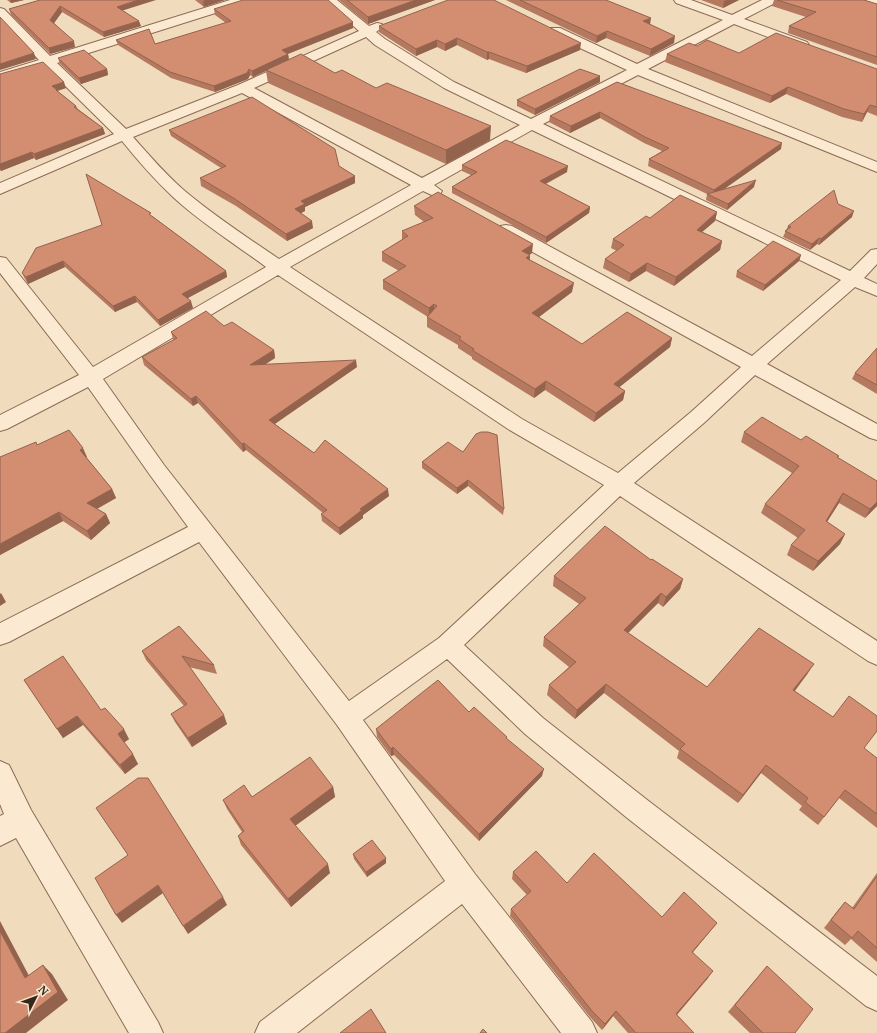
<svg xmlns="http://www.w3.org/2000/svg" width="877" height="1033" font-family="'PT Serif',serif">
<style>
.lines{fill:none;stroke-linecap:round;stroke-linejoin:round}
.street-casing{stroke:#8b6b55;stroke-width:2}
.street{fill:#fbead1;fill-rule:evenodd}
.wall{fill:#b57960}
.shaded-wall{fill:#94634e}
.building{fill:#d38d70;stroke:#94634e}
</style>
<rect width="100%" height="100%" fill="#f1dbbd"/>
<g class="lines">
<defs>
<path id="street" d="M230,0H249L247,3L57,63L126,129L238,85L359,31L324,0H337L369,26L377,23L382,24L383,27L376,32L385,39L454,82L531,119L627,70L550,34L549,31L550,28H560L637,64L723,20L676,3L674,0H691L732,15L762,0H777L775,3L744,19L807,42L809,45L807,48H797L734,24L648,69L877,162V172L638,75L543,124L850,271L871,250L877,249V264L864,278L877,284V296L855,287L767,364L877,424V440L870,438L755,375L705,422L634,483L877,641V665L868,661L620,496L464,645L543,718L646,799L877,976V1011L866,1006L626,817L525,734L447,659L363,720L475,874L592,1022L597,1033H561L462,904L297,1033H255L260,1022L445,881L337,725L199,542L9,642L0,645V623L188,527L150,475L88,387L7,429L0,431V415L79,375L0,273V257L6,258L93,367L266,267C235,244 201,223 173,197C155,180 138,161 122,141L0,194V183L114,134L45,66L0,80V72L39,60L0,19V8L4,9L50,56ZM366,37L375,45L444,88L520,125L422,178L254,88ZM242,93L411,185L279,259C248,238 216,217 186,192C167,176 150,156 133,137ZM532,130L841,280L752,356L512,226L506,225L500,226L498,230L500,234L741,367L691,412L618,473L522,419L290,267L423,191L434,196L440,194L442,191L434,185ZM278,275L508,429L604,485L439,638L349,701L164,465L103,379Z
M861,0H877V7L863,3Z
M0,761L9,765L31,810L158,1022L163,1033H129L16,838L0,846V816L4,814L0,804Z"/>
</defs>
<use href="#street" class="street-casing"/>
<use href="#street" class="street"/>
</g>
<path class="wall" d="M7,0H24L11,3Z
M40,0L124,11L141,26L104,37L62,12L54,23L75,47L50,54L11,15L9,9Z
M195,0H225L204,7Z
M339,0H435L368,24Z
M506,0H606L650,25L674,43L650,56L606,38L596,43Z
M701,0H739L723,8Z
M774,0H864L877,4V65L788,33L789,26L806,17L772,6Z
M214,9L353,28L288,54L289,60L335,73L376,88L490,140L446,164L268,83L266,71L253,77L250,75L248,79L215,92L171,78L118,45L116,40L155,44L226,23L215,15Z
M379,26L580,50L526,73L489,59L487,60L457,45L445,51L437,47L416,56L379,32Z
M697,46L739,53L877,69V116L867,112L862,122L842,117L786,94L770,103L665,62L667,54Z
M58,58L107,69L108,75L81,84L60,64Z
M0,74L66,88L57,91L58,92L76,106L78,109L103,128L105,134L36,160L34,158L1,171L0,170Z
M600,76V82L535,115L517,106V100Z
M617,82L781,149L723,189L754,187L727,210L706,200L707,194L648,166L649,159L662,151L644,143L600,118L570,133L549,122L550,116Z
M169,130L339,166L355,176V183L305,207V211L301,213L313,228L287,241L236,206L201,186L200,178L221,168L171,136Z
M462,165L567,172L546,184L590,207L589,213L546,243L452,193V187L471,175L462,171Z
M838,204L852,217L819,245L817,244L810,250L783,237L788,226Z
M414,206L532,253L529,255H530V260L572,292L539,317L582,344L672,338L670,347L619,387L625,391L623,400L594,422L545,390L534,398L472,359V357L458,348V345L427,327V317H428L383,289V280L399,271L382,261V252L402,240V231L424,222L415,215Z
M717,212L715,221L702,232L722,241L720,250L674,286L646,271L629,282L603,268L605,259L617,251L611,248L613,239L650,218Z
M152,216L226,271L227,277L188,298L193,308L160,326L137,302L115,312L65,267L28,284L25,279L22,273Z
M801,255L799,261L763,291L736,277L737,271Z
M224,326L274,350L275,358L264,365L357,367L275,424L314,453L389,496L363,515V518L340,535L322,521L321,514L323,513L246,450L243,452L198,403L193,406L144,365L142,357L174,340L173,339L171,332Z
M877,348V394L852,379L855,373Z
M744,432L801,440L838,458L877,506L865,518L839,503L827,522L845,534L840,544L813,571L787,555L791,545L798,538L761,513L765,504L792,473L741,442Z
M448,442L504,509L503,515L468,486L457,494L422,468V462Z
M37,445L87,457H86L112,489L116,498L97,509L106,514L110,523L91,540L63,521L0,555V457Z
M651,560L683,579L680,589L663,607L658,603L628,633L707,687L808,673L795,691L864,749L877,758V828L839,798L818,825L799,810L802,806L761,773L738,803L677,758L679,751L604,693L575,719L547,695L549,685L569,667L543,646L544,637L579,604L553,586L554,576Z
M179,626L214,665L217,674L189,667L227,724L192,747L175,722L171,714L184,706L146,660L142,651Z
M24,680L101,710L129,739L124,743L138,764L125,774L83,725L63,738Z
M469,712L507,739L542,776L479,841L394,755L391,756L377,737L376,729Z
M333,787L335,797L295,826L330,873L291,907L241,845L238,836L242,832L227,809L223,800L252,797Z
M353,854L386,863L367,877L354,859Z
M513,872L567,883L662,917L717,923L712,929L693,952L708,978L677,1015L694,1033H628L613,1016L602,1030L590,1017L510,916L511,909L527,895L512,879Z
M877,873V962L851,939L845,945L824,928L838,910L845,902L852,908Z
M767,966L795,1033H750L728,1012Z"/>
<path class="shaded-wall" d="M10,0H24L11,3Z
M138,0H156L118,12L117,7Z
M206,0H225L204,7L203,1Z
M416,0H435L368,24V17Z
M727,0H739L723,8L724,1Z
M60,6L62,12L52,26L50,20Z
M651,18L650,25L643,21Z
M139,21L141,26L104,37L103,32Z
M353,22V28L282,56V50Z
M607,31L606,38L596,43L597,36Z
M675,36L674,43L650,56L651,49Z
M457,38V45L445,51V44Z
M437,40V47L416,56V49Z
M74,41L75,47L50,54L49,48Z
M581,43L580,50L526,73L527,66Z
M487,52H489V59L487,60Z
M34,53L36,59L0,70V64Z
M288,54L289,60L253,77L252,71Z
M107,69L108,75L81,84L79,78Z
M249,69L250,75L248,79L215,92L214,86Z
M600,76V82L535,115V109Z
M64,82L66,88L57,91L59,96L52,86Z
M788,87L786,94L770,103L772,96Z
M870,105L867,112L862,122L864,114Z
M600,112V118L570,133L571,126Z
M491,126L490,140L446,164V150Z
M103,128L105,134L36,160L34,154Z
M782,143L781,149L713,197L714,190Z
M32,152L34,158L1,171L0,168V164Z
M568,166L567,172L539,187L540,181Z
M355,176V183L305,207V211L295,216V209L301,201Z
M756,180L754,187L727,210L728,204Z
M590,207L589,213L546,243V237Z
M854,211L852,217L819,245L821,239Z
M717,212L715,221L695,238L697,230Z
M312,221L313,228L287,241L286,234Z
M819,238L817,244L810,250L812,244Z
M722,241L720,250L674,286L676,277Z
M533,244L532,253L522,260V251Z
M530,255L529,264L526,258Z
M801,255L799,261L763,291L765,285Z
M63,261L65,267L28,284L26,277Z
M647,263L646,271L629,282L631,274Z
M226,271L227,277L184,300L182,294Z
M574,283L572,292L531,323L532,313Z
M135,296L137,302L115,312L113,306Z
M191,301L193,308L160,326L158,320Z
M434,304V313L429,317V308Z
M672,338L670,347L612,393L614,384Z
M274,350L275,358L252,373L250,365Z
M356,360L357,367L270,427L269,420Z
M546,381L545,390L534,398L535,389Z
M625,391L623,400L594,422L596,413Z
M196,396L198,403L193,406L191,399Z
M244,443L246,450L243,452L242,444Z
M83,448L87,457L83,459L80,450Z
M468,480V486L457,494V488Z
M112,489L116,498L91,512L87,503Z
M388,489L389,496L363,515V518L340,535L339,528L360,509Z
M843,493L839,503L821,531L826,521Z
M877,502V506L865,518L870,509Z
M59,512L63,521L0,555V544Z
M106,514L110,523L91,540L87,531Z
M845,534L840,544L813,571L818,561Z
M683,579L680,589L663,607L666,597Z
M1,593L6,602L0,606V594Z
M661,593L658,603L621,640L624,630Z
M814,664L808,673L788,699L793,690Z
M606,684L604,693L575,719L577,710Z
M224,715L227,724L192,747L188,738Z
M77,716L83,725L63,738L57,729Z
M124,729L129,739L123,743L118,734Z
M393,747L394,755L391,756V749Z
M133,754L138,764L125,774L120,765Z
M766,765L761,773L738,803L743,795Z
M544,769L542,776L479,841V834Z
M333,787L335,797L292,828L290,819Z
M386,858V863L367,877L366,872Z
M328,864L330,873L291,907L288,899Z
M158,885L163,893L122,923L116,915Z
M223,897L227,905L188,934L183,926Z
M0,921L35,987L25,978L0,931Z
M717,923L712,929L688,958L692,952Z
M43,965L52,974L68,1000L26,1033H5Z
M713,971L708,978L672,1020L676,1014Z
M616,1011L613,1016L602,1030L605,1024Z"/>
<path class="building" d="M40,0H138L117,7L139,21L103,32L60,6L50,20L74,41L49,48L9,9Z
M243,0H328L353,22L282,50L288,54L252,71L249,69L247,73L214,86L170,72L116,40L149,29L155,44L231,21L214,9Z
M347,0H416L368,17Z
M448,0H494L581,43L527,66L489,52H487L457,38L445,44L437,40L416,49L379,26Z
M520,0H606L651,18L643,21L675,36L651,49L607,31L597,36Z
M777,0H864L877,4V57L789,26L816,12Z
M0,17L34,53L0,64Z
M776,33L877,69V107L870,105L864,114L844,109L788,87L772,96L667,54L689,43L697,46L707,40L739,53Z
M84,50L107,69L79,78L58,58Z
M301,54L335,73L342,70L376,88L387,83L491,126L446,150L266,70Z
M43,62L64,82L52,86L57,90H56L76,106L74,107L103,128L34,154L32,152L0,164V74Z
M580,69L600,76L535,109L517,100Z
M617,82L782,143L714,190L649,159L669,148L645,137L600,112L571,126L550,116Z
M252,97L335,149L339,166L355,176L301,201L305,204L295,209L312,221L286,234L235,199L200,178L226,166L169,130Z
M506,140L568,166L540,181L590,207L546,237L452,187L477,172L462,165Z
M86,174L151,213L149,214L226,271L182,294L191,301L158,320L135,296L113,306L63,261L26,277L22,273L36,248L102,225Z
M756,180L728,204L707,194Z
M834,190L838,204L854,211L821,239L819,238L812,244L785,231L791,227L788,226Z
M438,192L533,244L522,251L530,255L526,258L574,283L532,313L582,344L627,312L672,338L614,384L625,391L596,413L546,381L535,389L472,350L474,349L459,339L461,337L427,317L437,306L434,304L429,308L383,280L406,266L382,252L408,236L402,231L433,218L414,206Z
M680,195L717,212L697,230L722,241L676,277L647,263L631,274L605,259L624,245L613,239L646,216L650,218Z
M773,241L801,255L765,285L737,271Z
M206,311L224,326L232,322L274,350L250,365L356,360L269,420L314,453L325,440L388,489L360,509L362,510L339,528L321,514L327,510L244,443L242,444L196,396L191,399L142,357L177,338L171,332Z
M877,348V385L855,373Z
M762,417L801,440L806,436L839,456L837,457L877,481V502L870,509L843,493L826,521L845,534L818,561L791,545L805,530L765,504L799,466L744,432Z
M69,430L83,448L80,450L112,489L87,503L106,514L87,531L59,512L0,544V457L36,442L37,445Z
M481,432H488L497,435L504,509L468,480L457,488L422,462L448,442L463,452L476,434Z
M605,526L651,560L652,559L683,579L666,597L661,593L624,630L707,687L759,628L814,664L793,690L833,717L849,696L877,716V731L864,748L877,758V814L845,790L824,817L805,802L808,798L766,765L743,795L680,749L685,744L606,684L577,710L549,685L576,662L544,637L586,598L554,576Z
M179,626L214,665L182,656L224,715L188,738L171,714L187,704L142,651Z
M63,656L101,710L105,708L124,729L118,734L133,754L120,765L77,716L57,729L24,680Z
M438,680L469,712L474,707L507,737L506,738L544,769L479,834L393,747L391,749L376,729Z
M310,757L333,787L290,819L328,864L288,899L238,836L244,831L223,800L244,785L252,797Z
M138,778H148L223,897L183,926L158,885L116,915L95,878L128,855L96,808Z
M372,840L386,858L366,872L353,854Z
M536,851L567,883L594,853L662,917L684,892L717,923L692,952L713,971L676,1014L694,1033H636L616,1011L605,1024L592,1011L511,909L531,891L513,872Z
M877,876V948L858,931L852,938L831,920L845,902L854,909Z
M0,931L25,978L43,965L58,992L5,1033H0Z
M767,966L813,1009L795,1033H763L735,1005Z
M371,1009L386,1033H340Z
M483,1029L487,1033H480Z"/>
<g transform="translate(36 997) rotate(48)" stroke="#f8e7ce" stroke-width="3" paint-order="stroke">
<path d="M0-3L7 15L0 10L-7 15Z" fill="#39261b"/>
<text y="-6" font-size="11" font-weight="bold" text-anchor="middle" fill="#39261b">N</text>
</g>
</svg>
